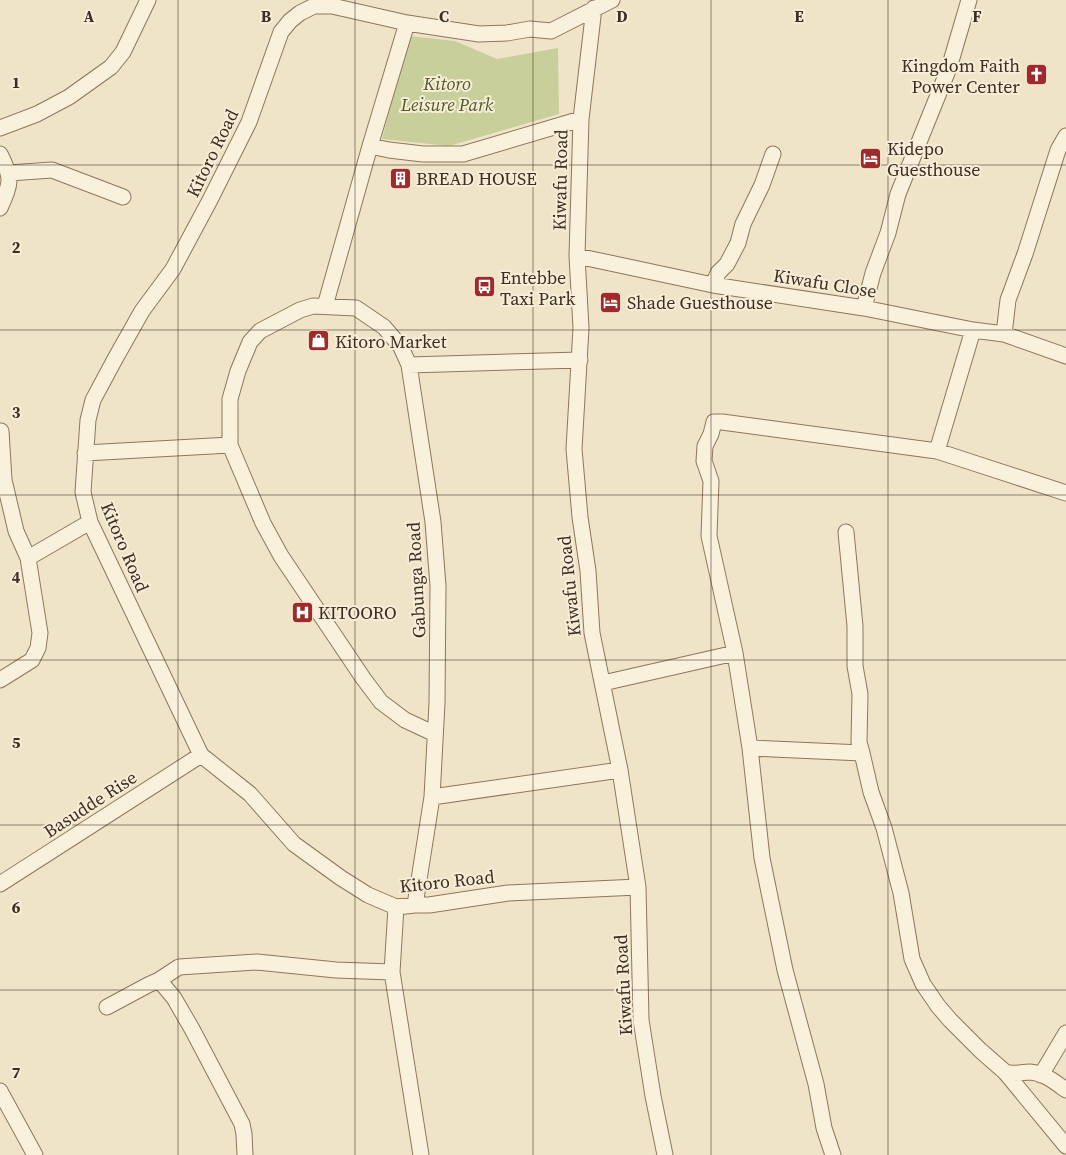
<svg xmlns="http://www.w3.org/2000/svg" width="1066" height="1155" font-family="'Source Serif 4',serif">
<style>
.green{fill:#c9cf9b}
.lines{fill:none;stroke-linecap:round;stroke-linejoin:round}
.minor-casing{stroke:#8d765c;stroke-width:17}
.minor{stroke:#faf1dc;stroke-width:15}
.grid{fill:none;stroke:#3d2e20;stroke-width:1;stroke-opacity:0.55}
.labels{text-anchor:middle;dominant-baseline:central;stroke-width:4;stroke-linejoin:round;paint-order:stroke}
.poi-label{font-size:18px;fill:#3d2e20;stroke:#f7eed8;text-anchor:start}
.park-label{font-size:18px;font-style:italic;fill:#4d5a26;stroke:#f7eed8}
.street-label{font-size:18px;fill:#3d2e20;stroke:#f7eed8}
.grid-label{font-size:16px;text-anchor:middle;font-weight:bold;fill:#3d2e20;stroke:#f7eed8;stroke-width:4;stroke-linejoin:round;paint-order:stroke}
</style>
<rect width="100%" height="100%" fill="#f0e4c8"/>
<path class="green" d="M409,36L455,41L497,59L558,48L559,114L449,146L382,139Z"/>
<g class="lines">
<defs>
<path id="minor" d="M612,0L551,31L530,29L507,33L479,34L407,23L332,6H314L300,13L290,21L281,32L249,122L210,200L173,269L142,311L115,359L93,400L88,420L83,492L90,522L201,755L250,794L294,844L341,878L368,895L396,907L415,905H429L508,893L638,887
M594,8L581,119L577,256L581,328L574,449L580,517L588,571L592,633L620,770L638,887L641,1020L653,1096L665,1155
M0,128L37,114L69,97L111,67L123,52L148,0
M370,146L389,150L423,154H463L581,119
M0,154C13,179 11,183 0,208
M9,173L52,170L123,197
M577,256L713,285L864,308L973,330L1004,334L1066,356
M713,285L718,273L727,264L738,243L743,224L762,185L773,154
M325,306L370,146L407,23
M864,308L873,273L888,233L898,194L949,68L969,0
M1004,334L1008,300L1025,254L1058,150L1066,136
M409,365L580,360
M937,451L973,330
M85,453L230,445
M846,532L855,626V666L860,694L859,742L862,753
M28,558L90,522
M0,680L32,660L38,648L40,633L28,558L16,531L4,480L1,431
M603,683L735,653
M750,748L862,753L871,792L884,828L901,893L912,959L923,984L938,1006L950,1020L980,1050L1005,1072L1066,1146
M432,797L620,770
M0,884L201,755
M415,905L432,797L437,703L438,586L433,522L409,365L401,347L384,327L356,308L313,306L300,310L260,331L250,342L238,371L230,399V445L263,523L281,556L363,678L381,702L405,720L435,734
M396,907L392,972L421,1155
M159,980L174,998L192,1029L242,1124L244,1134L245,1155
M107,1007L148,985L159,980L179,967L257,962L336,970L392,972
M1005,1072C1014,1075 1021,1072 1030,1072C1044,1073 1055,1082 1066,1090
M1041,1075L1066,1033
M0,1091L35,1155
M833,1155L824,1128L816,1084L785,970L762,858L750,748L735,653L709,536L711,481L704,461L705,446L711,434L714,422H722L937,451L1066,493"/>
</defs>
<use href="#minor" class="minor-casing"/>
<use href="#minor" class="minor"/>
</g>
<path class="grid" d="M178,0V1155M355,0V1155M533,0V1155M711,0V1155M888,0V1155M0,165H1066M0,330H1066M0,495H1066M0,660H1066M0,825H1066M0,990H1066"/>
<defs>
<symbol id="church-square" viewBox="-11 -11 22 22"><rect x="-9" y="-9" width="18" height="18" rx="4" fill="#9e2a2b" stroke="#f7eed8"/><path d="M-1.2-6h2.4v3.5h3.3v2.4h-3.3V6h-2.4V-.1h-3.3v-2.4h3.3Z" fill="#fff"/></symbol>
<symbol id="hotel-square" viewBox="-11 -11 22 22"><rect x="-9" y="-9" width="18" height="18" rx="4" fill="#9e2a2b" stroke="#f7eed8"/><path d="M-6-4.5h1.5V1H6V5H4.5V3h-9V5H-6ZM-4 0a1.8 1.8 0 1 1 3.6 0ZM.5 0V-2.5h3Q6-2.5 6 0Z" fill="#fff"/></symbol>
<symbol id="building-square" viewBox="-11 -11 22 22"><rect x="-9" y="-9" width="18" height="18" rx="4" fill="#9e2a2b" stroke="#f7eed8"/><path d="M-4-6H4V6H1V3H-1V6H-4ZM-2.5-4.3h1.7v1.8h-1.7ZM.8-4.3h1.7v1.8H.8ZM-2.5-1h1.7V.8h-1.7ZM.8-1h1.7V.8H.8Z" fill="#fff"/></symbol>
<symbol id="bus-square" viewBox="-11 -11 22 22"><rect x="-9" y="-9" width="18" height="18" rx="4" fill="#9e2a2b" stroke="#f7eed8"/><path d="M-5-6H5V4H4V6H2V4H-2V6H-4V4H-5ZM-3.5-4V0h7V-4ZM-3.5 1.2v1.5H-2V1.2ZM2 1.2v1.5H3.5V1.2Z" fill="#fff"/></symbol>
<symbol id="shop-square" viewBox="-11 -11 22 22"><rect x="-9" y="-9" width="18" height="18" rx="4" fill="#9e2a2b" stroke="#f7eed8"/><path d="M-5-2.5h2.3a2.7 3.5 0 0 1 5.4 0H5L5.5 6h-11ZM-1.5-2.5h3a1.5 2.3 0 0 0-3 0Z" fill="#fff"/></symbol>
<symbol id="hospital-square" viewBox="-11 -11 22 22"><rect x="-9" y="-9" width="18" height="18" rx="4" fill="#9e2a2b" stroke="#f7eed8"/><path d="M-5-5h3v3.5h4V-5h3V5h-3V1.5h-4V5h-3Z" fill="#fff"/></symbol>
</defs>
<g fill-rule="evenodd">
<use href="#church-square" x="1024" y="62" width="25" height="25"/>
<use href="#hotel-square" x="858" y="146" width="25" height="25"/>
<use href="#building-square" x="388" y="166" width="25" height="25"/>
<use href="#bus-square" x="472" y="274" width="25" height="25"/>
<use href="#hotel-square" x="598" y="290" width="25" height="25"/>
<use href="#shop-square" x="306" y="328" width="25" height="25"/>
<use href="#hospital-square" x="290" y="600" width="25" height="25"/>
</g>
<g class="labels">
<g class="poi-label">
<text x="1020" y="65" text-anchor="end">Kingdom Faith<tspan x="1020" dy="21">Power Center</tspan></text>
<text x="887" y="148">Kidepo<tspan x="887" dy="21">Guesthouse</tspan></text>
<text x="416" y="178">BREAD HOUSE</text>
<text x="500" y="277">Entebbe<tspan x="500" dy="21">Taxi Park</tspan></text>
<text x="627" y="302">Shade Guesthouse</text>
<text x="335" y="341">Kitoro Market</text>
<text x="318" y="612">KITOORO</text>
</g>
<g class="park-label">
<text x="447" y="83">Kitoro<tspan x="447" dy="21">Leisure Park</tspan></text>
</g>
<g class="street-label">
<text transform="translate(212 153) rotate(-64)">Kitoro Road</text>
<text transform="translate(560 180) rotate(-89)">Kiwafu Road</text>
<text transform="translate(825 283) rotate(9)">Kiwafu Close</text>
<text transform="translate(125 547) rotate(67)">Kitoro Road</text>
<text transform="translate(416 580) rotate(-93)">Gabunga Road</text>
<text transform="translate(569 586) rotate(-96)">Kiwafu Road</text>
<text transform="translate(90 804) rotate(-33)">Basudde Rise</text>
<text transform="translate(447 881) rotate(-6)">Kitoro Road</text>
<text transform="translate(623 985) rotate(-93)">Kiwafu Road</text>
</g>
</g>
<g class="grid-label">
<text x="89" y="22">A</text>
<text x="266" y="22">B</text>
<text x="444" y="22">C</text>
<text x="622" y="22">D</text>
<text x="799" y="22">E</text>
<text x="977" y="22">F</text>
<text x="16" y="88">1</text>
<text x="16" y="253">2</text>
<text x="16" y="418">3</text>
<text x="16" y="583">4</text>
<text x="16" y="748">5</text>
<text x="16" y="913">6</text>
<text x="16" y="1078">7</text>
</g>
</svg>
